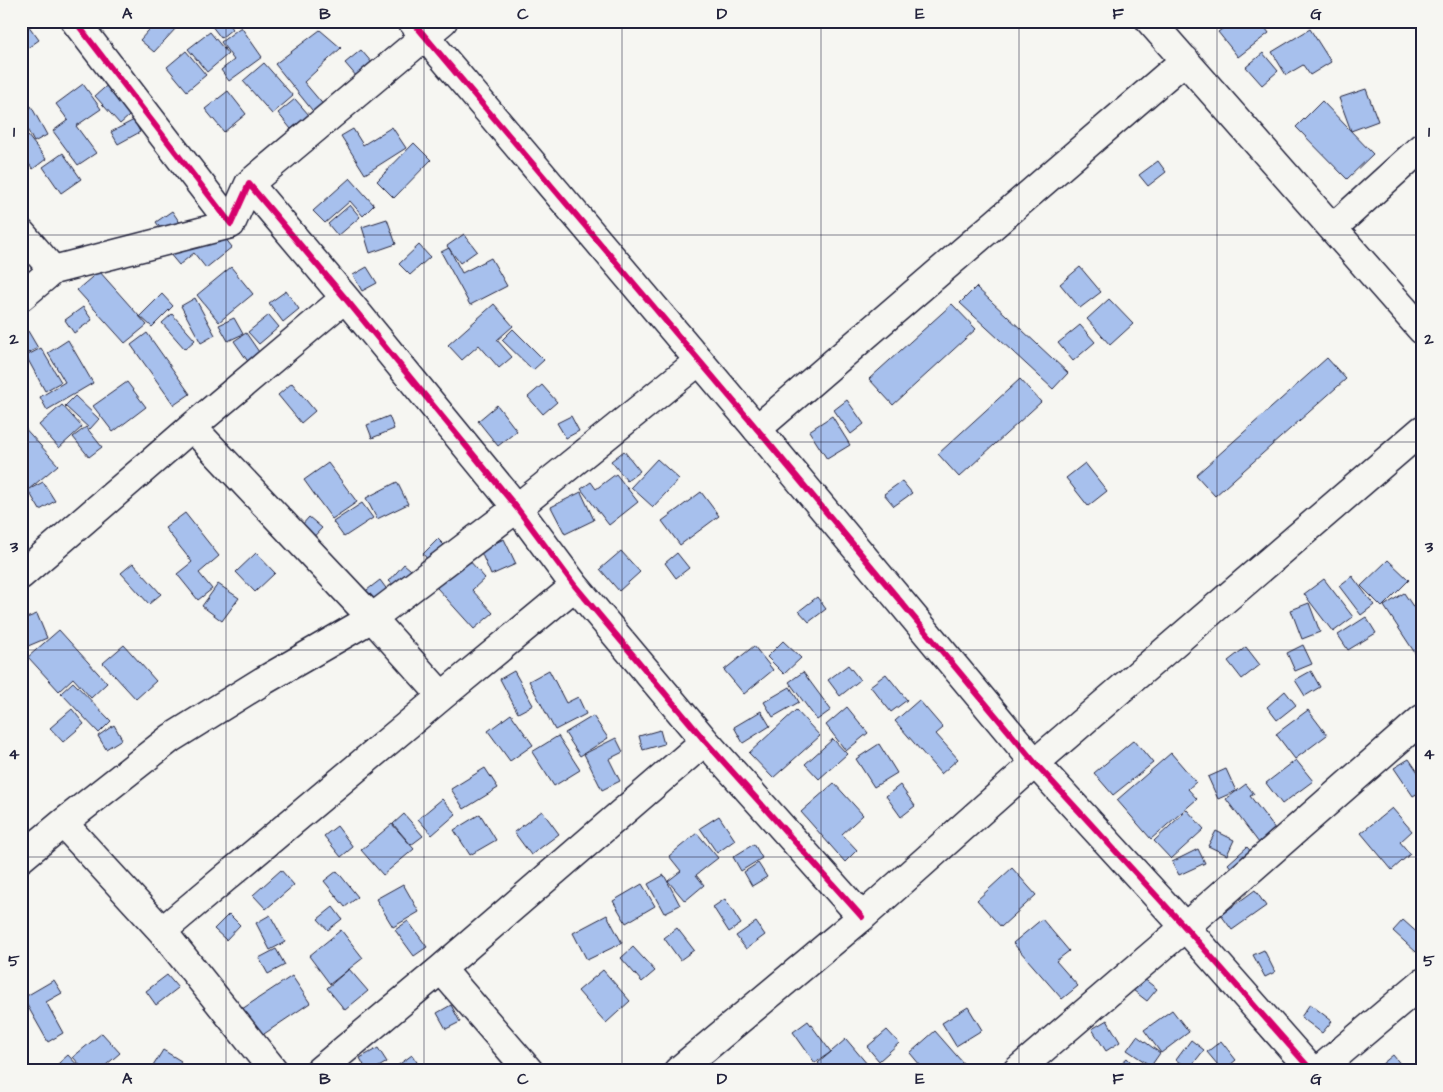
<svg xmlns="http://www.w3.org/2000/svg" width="1443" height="1092" font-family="'Architects Daughter',sans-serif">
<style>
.building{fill:#a7c0ed;stroke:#22223b}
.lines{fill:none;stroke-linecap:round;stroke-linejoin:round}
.street-casing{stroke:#22223b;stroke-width:31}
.secondary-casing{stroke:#22223b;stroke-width:31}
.street{stroke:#f6f6f2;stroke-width:28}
.secondary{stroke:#f6f6f2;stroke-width:28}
.cycleway-casing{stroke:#f6f6f2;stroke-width:9}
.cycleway{stroke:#d6006c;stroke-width:6}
.grid{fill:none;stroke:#22223b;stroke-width:1;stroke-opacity:0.55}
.neatline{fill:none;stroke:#22223b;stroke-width:2}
.grid-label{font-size:16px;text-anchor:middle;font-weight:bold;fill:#22223b}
</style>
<rect width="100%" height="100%" fill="#f6f6f2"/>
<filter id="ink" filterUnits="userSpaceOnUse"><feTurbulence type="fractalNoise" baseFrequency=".02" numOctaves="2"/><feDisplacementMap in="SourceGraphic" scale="10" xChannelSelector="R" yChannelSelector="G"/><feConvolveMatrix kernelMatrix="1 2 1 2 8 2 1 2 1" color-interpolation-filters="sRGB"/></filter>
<g filter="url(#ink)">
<path class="building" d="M157,21H171L177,27L154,52L140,40Z
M208,21H226L232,29L221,38Z
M1233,21H1260L1269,33L1238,57L1218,32Z
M28,25L39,40L22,52L21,30Z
M241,27L262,57L229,81L221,70L234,60L221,42Z
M1310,29L1331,62L1310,75L1303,65L1286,75L1272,52Z
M320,30L341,48L304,82L326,108L316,115L275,64Z
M210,32L228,54L207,72L188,49Z
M361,50L373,64L357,77L345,63Z
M186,51L206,75L187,91L167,67Z
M1263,53L1278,71L1262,85L1246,67Z
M264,63L293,96L272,114L243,81Z
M119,75L144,103L120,124L95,96Z
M83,84L101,109L76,126L96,153L78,165L53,131L68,120L56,104Z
M1366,89L1378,121L1351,131L1339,98Z
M228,91L246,114L224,132L205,109Z
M295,99L309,115L291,129L278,113Z
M1322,101L1373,154L1347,179L1296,127Z
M31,106L47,135L34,142L21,118V111Z
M134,120L140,132L118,144L111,132Z
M21,127L46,159L33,169L21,154Z
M392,127L406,148L365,174L341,136L353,129L363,145Z
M414,143L431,160L394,198L377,181Z
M63,153L81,179L61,193L43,167Z
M1158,161L1166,172L1148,186L1139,175Z
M350,178L374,205L363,216L350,201L325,223L313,211Z
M350,205L360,217L338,236L328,224Z
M172,211L189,236L173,247L156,222Z
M387,219L396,244L370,253L362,227Z
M211,220L232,247L206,268L194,253L179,265L169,253Z
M464,234L477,251L460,263L447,246Z
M419,245L430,257L410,275L399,264Z
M449,248L462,273L491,258L507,286L470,305L441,252Z
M231,267L253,294L219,322L197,295Z
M367,267L377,283L362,291L353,275Z
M1080,267L1101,292L1080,308L1060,284Z
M99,271L147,325L125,343L77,290Z
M976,287L1068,373L1053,389L960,303Z
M286,291L299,309L283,322L269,303Z
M162,294L173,306L152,327L140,316Z
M195,298L215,335L201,343L181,306Z
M1109,299L1133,324L1110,345L1087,319Z
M494,304L513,326L497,340L512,357L499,368L479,345L462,360L448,345Z
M952,304L976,329L893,405L869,379Z
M83,307L92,320L74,333L65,320Z
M172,314L195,340L185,349L162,323Z
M269,315L279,327L259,344L248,332Z
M234,318L243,334L228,341L219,325Z
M1080,325L1095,342L1073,361L1058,343Z
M513,329L544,360L533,370L502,340Z
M28,331L38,348L21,356V334Z
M147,333L190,394L174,405L131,345Z
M246,333L261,355L249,363L234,341Z
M68,340L93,383L47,410L40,397L65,382L48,353Z
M41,348L61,382L45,391L26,356Z
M1327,358L1346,379L1215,496L1196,475Z
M1020,379L1041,402L959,477L938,454Z
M127,382L146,407L113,432L93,406Z
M292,383L315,411L301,423L278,395Z
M542,385L557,402L543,414L528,397Z
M75,396L99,419L90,429L65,406Z
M847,400L864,424L851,434L834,410Z
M62,405L82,427L59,448L39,425Z
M497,405L517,431L498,446L478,421Z
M389,416L394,429L372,438L367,425Z
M571,416L579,431L566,438L557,423Z
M832,416L850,445L827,459L809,431Z
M22,425L58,465L28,490L21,482V427Z
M86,427L102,447L89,457L73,437Z
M624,451L640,471L627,481L611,461Z
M657,459L679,479L653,507L631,487Z
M328,463L357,502L332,519L304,480Z
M1085,463L1107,491L1088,506L1066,478Z
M616,474L638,502L609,525L581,489L591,482L596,489Z
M902,481L912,493L894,506L884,494Z
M43,482L55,501L40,510L28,490Z
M397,482L408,504L377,519L366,498Z
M581,492L594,520L565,534L551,507Z
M701,492L719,516L680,545L662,521Z
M362,503L373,518L344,537L333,522Z
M185,513L219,556L199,573L212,589L198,600L177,574L192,562L165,528Z
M309,517L322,528L305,546L293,535Z
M438,539L449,550L433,566L423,554Z
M504,539L516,564L491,575L480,550Z
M460,550L485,578L472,590L493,613L474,629L428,578Z
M621,551L640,572L619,591L600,569Z
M256,553L275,573L255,592L236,572Z
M677,553L689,568L676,578L665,563Z
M1388,560L1409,580L1382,607L1361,586Z
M133,563L161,594L149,604L121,573Z
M404,564L417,575L403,593L389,581Z
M1352,576L1374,605L1361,615L1339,586Z
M1324,579L1353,617L1333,632L1304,594Z
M380,580L391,595L361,618L350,603Z
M218,584L239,598L222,621L202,606Z
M1404,593L1418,614L1422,612V653L1417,656L1384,606Z
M817,597L826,609L809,622L799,611Z
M1309,603L1320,632L1302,639L1291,610Z
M37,614L47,638L21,649V620Z
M1366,617L1376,633L1348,650L1338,635Z
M59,630L107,683L91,698L73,678L59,691L28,657Z
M783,641L801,658L784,674L767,657Z
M124,645L156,681L136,699L103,663Z
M1303,645L1312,664L1295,671L1287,653Z
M754,646L773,670L744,694L724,670Z
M1246,647L1260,665L1242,679L1228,661Z
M848,665L860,680L840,696L828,680Z
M549,670L566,703L578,697L586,714L555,730L529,681Z
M514,671L533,705L518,713L500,679Z
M1311,671L1320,687L1305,696L1295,680Z
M803,672L831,710L817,720L789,682Z
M886,674L907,700L891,712L870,686Z
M73,682L111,721L99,733L61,693Z
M790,687L799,702L773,717L764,702Z
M1285,691L1296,705L1277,720L1267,707Z
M919,700L943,728L936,734L958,759L941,774L895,721Z
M847,707L868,733L846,751L826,725Z
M72,709L84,724L63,742L50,728Z
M796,710L820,736L773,778L749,753Z
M1308,710L1327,735L1295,759L1276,734Z
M761,711L770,726L743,743L734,727Z
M511,714L533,745L510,761L488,731Z
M593,716L608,738L580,756L565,733Z
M114,725L122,739L106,749L98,736Z
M660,730L664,744L643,750L639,736Z
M558,736L580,770L554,786L532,752Z
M616,738L623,752L609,759L620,781L602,790L584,754Z
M833,739L847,754L819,779L805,764Z
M1134,740L1153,763L1113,795L1094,773Z
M879,744L897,773L874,787L856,759Z
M1171,753L1196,782L1188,789L1197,799L1151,839L1117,800Z
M1409,759L1422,778V791L1413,796L1394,768Z
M1296,760L1313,781L1282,804L1266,783Z
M485,768L498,788L464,809L451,789Z
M1226,769L1236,791L1218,799L1208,777Z
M834,783L863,815L842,834L857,850L845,862L801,812Z
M1246,784L1254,794L1250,796L1279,834L1262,847L1226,799Z
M900,785L915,806L901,817L886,796Z
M442,799L456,814L432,835L418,819Z
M1392,808L1412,831L1400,842L1410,854L1392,870L1361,833Z
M1187,810L1204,829L1171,859L1154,841Z
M542,811L559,834L531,855L514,832Z
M404,814L423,836L411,845L393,824Z
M480,814L496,840L470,855L454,830Z
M719,816L735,840L717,853L700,828Z
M392,824L414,849L383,875L361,850Z
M337,826L353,847L341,857L324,836Z
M1216,831L1234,840L1227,855L1208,846Z
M697,833L718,858L696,875L704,885L685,901L668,881L681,871L669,856Z
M754,844L762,858L741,871L733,857Z
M1247,847L1258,860L1239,877L1228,864Z
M1198,849L1205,863L1179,875L1172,862Z
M758,863L767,877L752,886L744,872Z
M1012,868L1036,895L1001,927L977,900Z
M281,870L294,885L266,909L253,895Z
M337,871L358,897L345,907L324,881Z
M664,875L680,905L664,913L648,884Z
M403,884L419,912L393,927L376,899Z
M642,884L655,906L626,923L613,901Z
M1255,890L1266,906L1232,930L1221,915Z
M725,899L741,924L729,932L713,907Z
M333,907L342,919L328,930L318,919Z
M229,914L240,925L226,940L214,929Z
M270,915L285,942L270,950L256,923Z
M607,915L622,943L587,960L573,933Z
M1042,919L1069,951L1056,961L1078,986L1062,999L1013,943Z
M1403,920L1422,937V946L1416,952L1393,931Z
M408,921L427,947L414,956L395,930Z
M756,922L765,935L746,949L736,936Z
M677,928L694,950L680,960L664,938Z
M341,930L363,958L330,984L309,956Z
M633,947L655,971L642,982L621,958Z
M276,949L285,965L268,974L259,958Z
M1264,950L1275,972L1265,977L1253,955Z
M349,969L368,991L345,1010L327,988Z
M603,970L630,1001L606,1023L578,991Z
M167,975L178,988L156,1005L146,991Z
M1139,975L1157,989L1147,1001L1129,987Z
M292,976L310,1003L258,1038L239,1011Z
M54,980L62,993L46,1002L63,1033L48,1042L23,998Z
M1310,1004L1332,1021L1322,1033L1301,1017Z
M451,1005L460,1022L446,1029L437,1013Z
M968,1007L982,1030L956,1046L942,1023Z
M1172,1010L1189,1032L1161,1053L1144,1030Z
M1107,1020L1120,1042L1106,1051L1092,1029Z
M808,1021L831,1052L815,1063L793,1032Z
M887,1030L899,1043L879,1061L867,1047Z
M935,1031L970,1071H925L910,1053Z
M102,1033L120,1053L99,1071H85L73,1057Z
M1137,1036L1160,1053L1151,1066L1127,1050Z
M846,1039L873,1071H825L818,1063Z
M1191,1040L1204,1050L1189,1069L1176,1060Z
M1221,1041L1236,1060L1223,1071L1207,1052Z
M378,1048L387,1062L372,1071H367L360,1058Z
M163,1050L181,1061L175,1071H150Z
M68,1055L81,1069L80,1071H50Z
M412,1055L423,1071H394L393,1069Z
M1393,1055L1406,1071H1378L1376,1069Z
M1127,1058L1139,1071H1112Z
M1422,1062V1071H1412Z"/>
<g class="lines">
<defs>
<path id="street" d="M75,21L231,224L249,184L345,298L517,508L575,586L705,741L862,917
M1150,21L1422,330
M249,184L443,21
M1333,228L1422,147
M21,233L53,270
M21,297L53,270L231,224
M192,427L372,618L442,696
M757,429L1185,60
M21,575L192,427L345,298
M63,823L162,931L274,1071
M21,858L63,823L171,738L263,681L372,618L517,508L699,361
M162,931L442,696L575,586
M441,969L529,1071
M319,1071L441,969L705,741
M1017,1071L1185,927L1422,719
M1318,1071L1422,983"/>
<path id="secondary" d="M412,21L757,429L1035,763L1185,927L1312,1071
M678,1071L862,917L1035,763L1422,430"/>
</defs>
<use href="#street" class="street-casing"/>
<use href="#secondary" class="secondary-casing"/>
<use href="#street" class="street"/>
<use href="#secondary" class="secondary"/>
<defs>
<path id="cycleway" d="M75,21L231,224L249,184L345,298L517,508L575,586L705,741L862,917
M412,21L757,429L1035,763L1185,927L1312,1071"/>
</defs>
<use href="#cycleway" class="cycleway-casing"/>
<use href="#cycleway" class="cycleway"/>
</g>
</g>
<path class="grid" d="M226,21V1071M424,21V1071M622,21V1071M821,21V1071M1019,21V1071M1217,21V1071M21,235H1422M21,442H1422M21,650H1422M21,857H1422"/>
<rect width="1443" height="1092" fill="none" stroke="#f6f6f2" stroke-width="55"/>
<rect x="28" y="28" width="1388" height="1036" class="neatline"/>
<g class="grid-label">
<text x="127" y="19">A</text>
<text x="325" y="19">B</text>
<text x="523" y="19">C</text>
<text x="722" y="19">D</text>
<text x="920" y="19">E</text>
<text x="1118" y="19">F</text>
<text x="1316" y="19">G</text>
<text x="14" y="137">1</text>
<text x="1429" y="137">1</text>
<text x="14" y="344">2</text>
<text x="1429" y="344">2</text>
<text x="14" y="552">3</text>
<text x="1429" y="552">3</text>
<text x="14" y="759">4</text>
<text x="1429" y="759">4</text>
<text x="14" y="966">5</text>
<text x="1429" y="966">5</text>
<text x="127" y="1084">A</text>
<text x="325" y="1084">B</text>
<text x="523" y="1084">C</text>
<text x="722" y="1084">D</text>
<text x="920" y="1084">E</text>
<text x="1118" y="1084">F</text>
<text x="1316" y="1084">G</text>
</g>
</svg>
